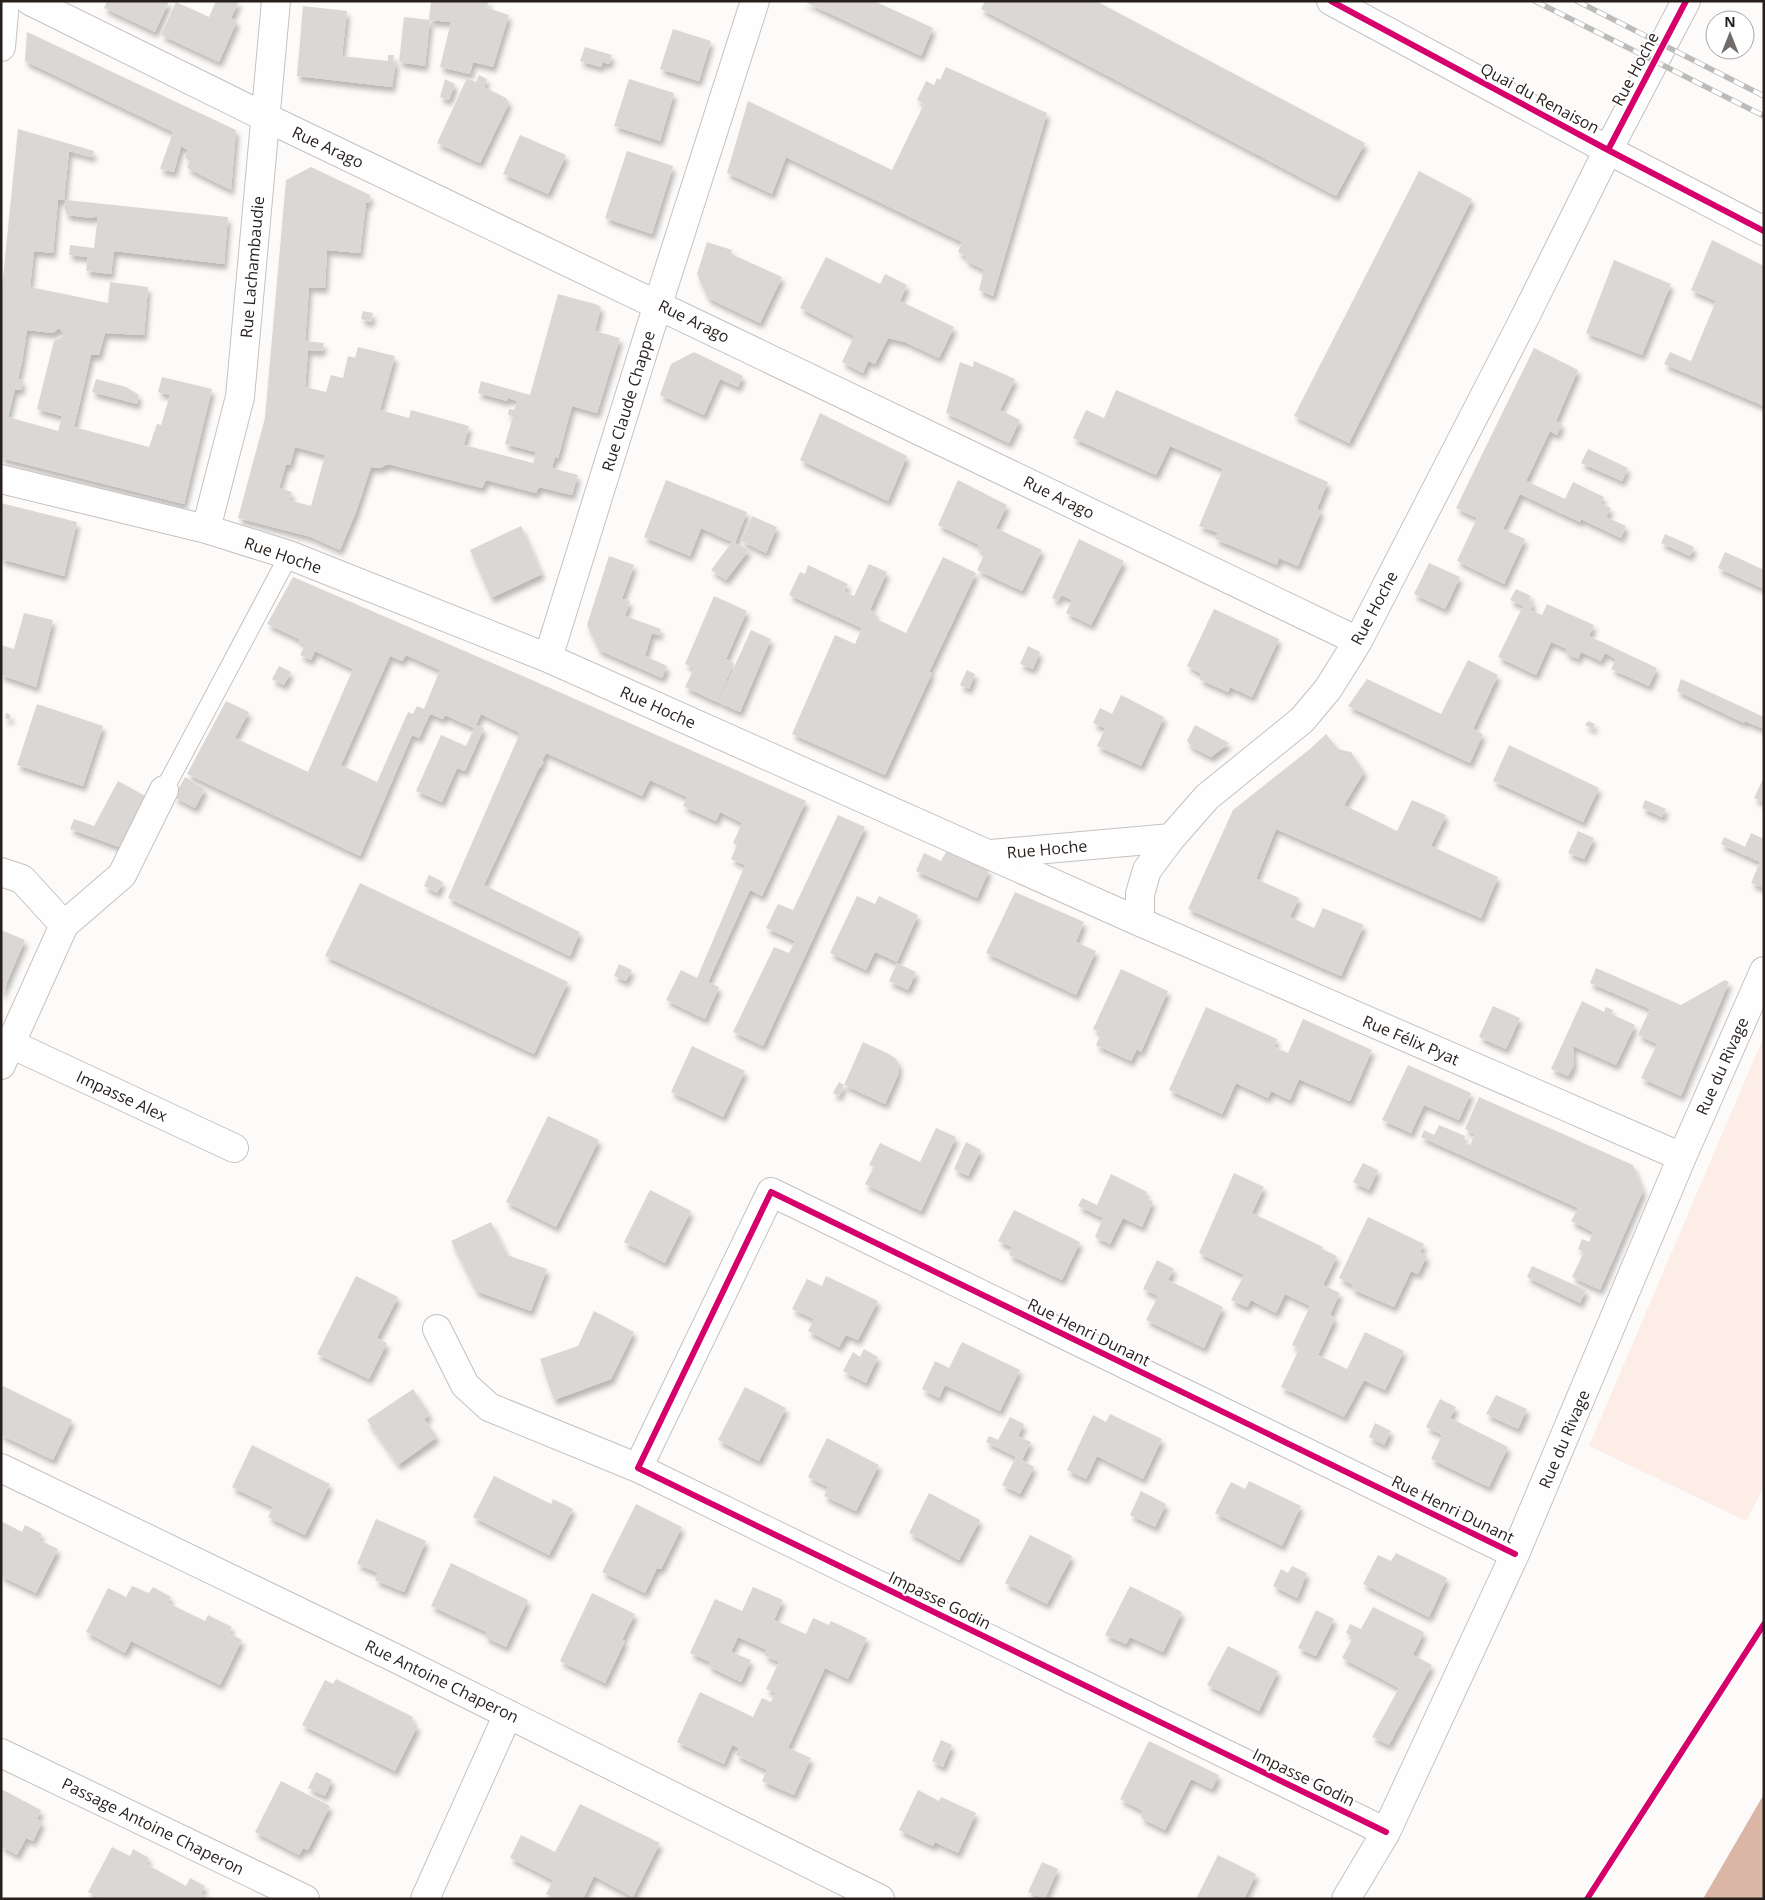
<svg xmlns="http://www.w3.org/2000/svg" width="1765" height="1900" font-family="'Open Sans',sans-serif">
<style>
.green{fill:#fcede6}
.water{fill:#dbb6a7}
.building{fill:#dbd7d5;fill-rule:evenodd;filter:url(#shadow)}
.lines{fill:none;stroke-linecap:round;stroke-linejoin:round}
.service-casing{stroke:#c5c1bf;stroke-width:20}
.minor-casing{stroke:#c5c1bf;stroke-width:30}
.service{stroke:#fffefe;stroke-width:18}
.minor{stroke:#fffefe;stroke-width:28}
.rail-casing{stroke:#bcbbba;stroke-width:5.5}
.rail{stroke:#fff;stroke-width:4;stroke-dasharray:11;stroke-linecap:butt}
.cycleway-casing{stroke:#fff;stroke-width:9}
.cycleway{stroke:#d6006c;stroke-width:6}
.labels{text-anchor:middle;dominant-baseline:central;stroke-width:4;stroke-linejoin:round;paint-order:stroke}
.street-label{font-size:16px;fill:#261f1c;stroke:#fff}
</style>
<defs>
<filter id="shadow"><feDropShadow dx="3" dy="5.5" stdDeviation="2.5" flood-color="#0004"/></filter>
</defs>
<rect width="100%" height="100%" fill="#fdfbf9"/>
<path class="green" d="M1764,1036V1487L1746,1521L1589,1446Z"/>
<path class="water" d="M1764,1794V1899H1703Z"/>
<path class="building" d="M107,1H169L155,32L104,8Z
M216,1H239L231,18L237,21L219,62L161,35L176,2L209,17Z
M431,1H489L487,8L509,15L493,67L473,62L470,74L440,67L451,22L429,20Z
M803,1H874L933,28L921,56Z
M985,1H1096L1365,143L1336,196L981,9Z
M303,6L347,11L342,56L388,61V55H394L393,61L396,62L392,87L297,76Z
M404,17L430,20L425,66L399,62Z
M673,29L711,41L699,81L660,69Z
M27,32L236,130L231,190L187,168L190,161L185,158L188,150L181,146L174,172L160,169L173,132L25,61Z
M585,47L612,55L609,64L603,62L601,67L580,61Z
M946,67L1047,113L993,296L979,290L984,270L965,260L967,257L958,252L962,242L786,157L772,194L727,173L748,101L892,170L924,104L917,100L926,81L934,85L937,78L940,80Z
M479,75L487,79L484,87L506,98L509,103L480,163L437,143L467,78L476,82Z
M445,79L455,84L449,100L440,97Z
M629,79L674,93L660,141L614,126Z
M18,129L94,151L92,157L69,151L64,200H58L53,253L34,251L30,287L108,303L110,282L148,287L144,335L105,333L99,355H91L74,427L149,447L157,424L161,425L170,395L158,392L162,377L212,389L184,504L1,458V298ZM59,328L65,335L54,341L37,409L62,416L58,431L8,417L15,389L21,390L23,381L18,379L22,362L27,330L53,333Z
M520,135L566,155L548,194L503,174Z
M627,151L673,166L652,234L605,218Z
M311,167L370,195L369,203H366L360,253L327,250L325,288L309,287L305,341L324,343L322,351L308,350L305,387L326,392L331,375L343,378L348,356L355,358L358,347L395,356L380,410L409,418L411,410L469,426L464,445L533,463L536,452L505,444L513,416L508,415L509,409L514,410L517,401L508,398L507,401L478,393L481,381L530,395L558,294L595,304L601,307L595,331L620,338L597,413L572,406L558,458L555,457L552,468L578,475L572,495L539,487L536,493L486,480L482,488L388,464L380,468L371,467L356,512L340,550L311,537L238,518L265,418L286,180ZM295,447L325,455L311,506L289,500L292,492L279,488L286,465H290Z
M1419,171L1472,199L1349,443L1294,416Z
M66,200L228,217L224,264L114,251L111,274L86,271L88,257L69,255L70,245L94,248L98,216L91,218L67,215L64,207Z
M1712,240L1764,266V406L1664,364L1670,352L1691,361L1716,301L1691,290Z
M707,242L732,250L731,254L782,277L760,323L708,298L697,274Z
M826,257L880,284L885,274L907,285L900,301L954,327L939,358L905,342L888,338L875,364L868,361L863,373L842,362L854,336L800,308Z
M1614,260L1671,284L1642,355L1586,333Z
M363,311L373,313L371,322L361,319Z
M1534,348L1578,370L1556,421L1562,424L1557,435L1550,431L1526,481L1565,499L1573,482L1604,497L1600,503L1611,508L1606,517L1626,526L1621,538L1581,519L1580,522L1520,494L1503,529L1525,539L1504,584L1457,561L1477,518L1456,508Z
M694,352L743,376L738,387L720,379L704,415L660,395L671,364Z
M974,361L1015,379L1000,410L1020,420L1009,443L946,413L960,362L973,367Z
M96,379L126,387L139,395L137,404L92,392Z
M1116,390L1328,482L1317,509L1321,511L1298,566L1279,558L1277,565L1215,539L1218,533L1199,526L1223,469L1170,446L1156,475L1073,438L1086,410L1104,418Z
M820,413L907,456L888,501L800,460Z
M1588,449L1628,468L1622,481L1581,463Z
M666,480L747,512L735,543L749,550L726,580L711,570L732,542L701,528L690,556L644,537Z
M958,480L1007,505L996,528L1042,550L1022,591L977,570L985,553L977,549L979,545L938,525Z
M1,503L77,522L64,576L1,559Z
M752,516L777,527L766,553L741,541Z
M521,526L542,574L491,598L470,550Z
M1665,534L1694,547L1690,556L1661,543Z
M1079,539L1124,561L1091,625L1066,613L1072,600L1061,595L1058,601L1052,598Z
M1725,552L1764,570V589L1718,568Z
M609,556L634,565L622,599L630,601L625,616L661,629L659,635L652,633L645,656L667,666L662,678L599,650L587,625Z
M943,557L976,573L929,672L932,673L885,775L792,734L835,635L855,644L862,628L789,595L800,572L805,574L808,565L848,584L844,591L854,596L869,564L887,572L870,610L876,612L874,618L906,633Z
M1429,563L1460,577L1445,609L1414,594Z
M293,577L541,684L806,801L762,896L750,890L708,982L719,987L705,1019L666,1000L681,970L697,978L745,865L731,859L737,845L733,843L742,823L720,812L716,821L683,806L687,797L650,780L642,796L546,753L542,761H544L540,768H539L484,885L580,932L570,956L448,898L520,733L481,714L476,725L484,728L465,771L457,768L442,802L416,791L441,735L466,746L474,728L445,715L443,719L430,714L419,738L412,735L360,856L187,774L226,701L249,712L235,738L308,772L353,669L315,651L311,660L300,655L305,645L299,641V639L267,624ZM406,655L440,670L424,709L417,706L413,714L408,712L377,782L341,765L390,656L402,661Z
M1516,589L1531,596L1529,601L1534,603L1530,610L1542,615L1547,604L1594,625L1589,636L1657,668L1649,686L1611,669L1616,659L1605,653L1601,661L1581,652L1578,659L1565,653L1567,649L1551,642L1536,675L1498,657L1523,606L1510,600Z
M714,596L747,611L726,659L734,663L717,702L685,687L694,668L685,664Z
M1214,609L1279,639L1252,697L1230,687L1228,692L1199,679L1202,674L1187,666Z
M24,613L53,620L36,687L1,675V645L14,649Z
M751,630L771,639L740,712L718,702Z
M1028,646L1040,652L1033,669L1020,664Z
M1468,660L1498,675L1473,729L1483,734L1470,763L1348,706L1367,679L1441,714Z
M279,666L291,672L284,685L272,679Z
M967,670L975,674L969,689L960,685Z
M1681,679L1764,717V729L1745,721L1744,723L1677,691Z
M1121,695L1164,717L1141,766L1097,746L1105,728L1093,723L1100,708L1112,714Z
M37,704L103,726L83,786L17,765Z
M6,713L11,715L9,720L5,718Z
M1588,721L1595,724L1593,729L1585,725Z
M1195,725L1229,743L1211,757L1192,747L1187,741Z
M1326,734L1338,749L1351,752L1364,772L1344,805L1397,831L1412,800L1446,815L1431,846L1498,877L1481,918L1276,829L1256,879L1299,898L1290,917L1314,928L1323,908L1364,925L1341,976L1188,909L1233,810L1310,749Z
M1509,745L1599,788L1583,822L1493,781Z
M185,777L205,789L195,808L174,797Z
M1764,777V802L1754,798Z
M118,781L149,798L122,848L70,829L74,819L94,826Z
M1645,800L1666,809L1662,817L1642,808Z
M838,815L865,827L763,1046L733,1032L774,947L789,953L795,941L766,928L778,904L793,910Z
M1578,831L1594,838L1584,859L1568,853Z
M1751,833L1764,839V888L1751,883L1760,862L1721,844L1724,837L1745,847Z
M946,852L989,870L977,898L916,871L924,853L941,861Z
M429,875L443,882L437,893L424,886Z
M360,883L568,982L534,1054L325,956Z
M1015,892L1084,922L1076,942L1096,951L1076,995L986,953Z
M857,896L875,904L879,896L918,915L897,962L875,952L866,970L830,953Z
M1,930L25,940L1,996Z
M897,963L916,972L908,990L889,981Z
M619,964L632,970L626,981L614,976Z
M1596,968L1681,1005L1725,980L1729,982L1681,1096L1641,1078L1657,1044L1638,1035L1650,1009L1590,983Z
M1121,969L1168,991L1141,1052L1137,1049L1131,1061L1096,1045L1101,1033L1093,1029Z
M1582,1001L1604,1012L1606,1007L1613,1010L1611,1014L1635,1025L1616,1065L1573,1046L1574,1065L1568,1076L1551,1069Z
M1493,1006L1520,1018L1506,1049L1479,1037Z
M1206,1007L1277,1039L1274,1047L1288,1053L1303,1019L1372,1050L1350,1101L1299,1079L1290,1100L1271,1091L1268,1098L1236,1083L1222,1114L1169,1090Z
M863,1042L889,1054L896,1059L899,1065L898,1075L885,1104L844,1085Z
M692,1046L745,1071L723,1117L671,1092Z
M1408,1065L1471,1093L1459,1120L1424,1105L1411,1133L1382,1120Z
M839,1082L844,1085L839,1096L833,1093Z
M1479,1097L1633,1165L1643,1191L1600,1290L1572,1277L1584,1252L1578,1249L1582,1239L1589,1242L1593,1232L1571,1221L1578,1208L1421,1137L1424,1130L1434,1135L1439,1125L1465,1136L1463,1142L1470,1145L1475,1134L1465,1129Z
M548,1116L599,1140L556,1227L506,1202Z
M936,1128L956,1137L921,1211L865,1184L874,1167L869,1165L880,1143L920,1162Z
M966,1142L981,1150L968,1176L954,1169Z
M1363,1163L1378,1170L1369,1190L1353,1182Z
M1234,1173L1264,1187L1252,1213L1323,1247L1322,1249L1337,1256L1323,1285L1340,1293L1330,1315L1335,1318L1318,1355L1347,1369L1365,1332L1404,1351L1385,1390L1364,1380L1344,1417L1281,1387L1299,1349L1292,1345L1310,1306L1285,1294L1276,1313L1251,1300L1247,1307L1231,1300L1244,1275L1199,1253Z
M1111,1174L1147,1192L1145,1198L1153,1201L1142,1227L1123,1218L1110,1244L1095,1237L1103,1218L1078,1206L1082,1198L1097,1205Z
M650,1190L691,1211L665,1263L624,1242Z
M1014,1210L1080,1242L1062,1280L1009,1255L1012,1247L998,1241Z
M1368,1217L1424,1244L1420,1252L1427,1256L1418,1274L1411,1271L1394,1307L1352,1289L1353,1285L1339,1278Z
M491,1222L507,1255L547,1269L531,1311L476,1291L451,1241Z
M1157,1260L1174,1269L1168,1280L1223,1307L1204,1348L1146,1320L1158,1296L1143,1289Z
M1532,1266L1586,1290L1580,1303L1527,1277Z
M356,1276L398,1297L377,1338L387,1343L369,1379L317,1354Z
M826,1276L878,1301L858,1340L846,1335L839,1347L808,1331L814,1319L792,1309L807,1279L822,1286Z
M594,1311L634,1332L611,1379L554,1400L540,1359L578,1346Z
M962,1342L1020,1370L1000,1411L945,1385L939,1398L922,1389L935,1361L949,1368Z
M864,1349L878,1357L866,1383L843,1371L853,1352L860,1357Z
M1,1385L72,1420L53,1460L1,1435Z
M745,1387L786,1408L759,1461L718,1440Z
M413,1389L430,1415L424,1419L437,1437L398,1465L367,1420Z
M1496,1395L1527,1409L1518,1429L1486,1414Z
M1440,1399L1456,1407L1450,1418L1508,1447L1489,1487L1431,1459L1442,1435L1426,1427Z
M1110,1414L1162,1439L1143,1479L1097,1456L1086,1479L1067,1470L1093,1415L1106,1422Z
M1010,1417L1024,1424L1018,1436L1031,1442L1022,1460L1034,1467L1020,1494L1002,1485L1016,1457L986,1442L989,1436L998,1440Z
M1375,1423L1391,1431L1384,1445L1369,1437Z
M827,1438L879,1465L856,1511L824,1496L828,1487L808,1477Z
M252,1445L330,1484L305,1535L268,1517L273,1507L232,1487Z
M494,1476L551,1504L553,1499L573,1509L549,1555L473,1517Z
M1249,1481L1301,1506L1282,1546L1215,1513L1231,1482L1245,1489Z
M1141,1491L1166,1504L1155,1527L1130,1515Z
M929,1493L980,1520L959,1560L909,1533Z
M636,1504L682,1527L661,1569L657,1568L645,1593L602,1572Z
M376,1519L426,1541L404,1592L375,1580L378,1573L357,1564Z
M1,1521L22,1532L25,1525L42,1534L39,1540L58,1549L36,1593L1,1576Z
M1030,1535L1072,1556L1047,1604L1005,1583Z
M1396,1553L1447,1578L1429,1617L1363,1584L1378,1555L1391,1561Z
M451,1563L528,1600L506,1647L485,1637L487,1632L431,1606Z
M1292,1566L1307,1573L1297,1598L1273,1586L1281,1569L1288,1573Z
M132,1586L149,1593L153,1587L171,1597L168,1603L205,1621L208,1615L232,1627L229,1633L242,1640L220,1685L131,1641L125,1653L86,1632L108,1588L126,1597Z
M1130,1586L1182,1612L1163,1652L1130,1637L1126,1644L1105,1635Z
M753,1587L783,1600L774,1620L806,1634L813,1618L829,1625L831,1621L867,1638L848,1679L825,1668L788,1748L811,1758L794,1795L762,1781L767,1770L736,1755L739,1748L732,1745L724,1764L677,1742L700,1692L753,1717L762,1698L771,1702L775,1693L766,1689L779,1662L764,1655L767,1650L738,1637L731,1652L751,1660L741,1682L708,1666L710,1662L690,1653L715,1599L742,1611Z
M592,1593L635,1614L622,1640L625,1641L605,1683L560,1661Z
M1373,1607L1424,1632L1413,1655L1432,1665L1389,1745L1372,1737L1399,1688L1342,1658L1353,1637L1346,1633L1350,1624L1361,1629Z
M1316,1610L1334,1619L1316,1656L1298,1648Z
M1228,1646L1278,1671L1259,1711L1207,1685Z
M336,1679L413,1717L411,1723L418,1725L395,1771L302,1725L325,1680L333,1684Z
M941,1740L952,1745L943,1767L932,1761Z
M1149,1741L1219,1775L1212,1789L1191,1779L1165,1830L1141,1818L1143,1811L1120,1799Z
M316,1772L332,1780L325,1796L308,1788Z
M281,1781L330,1806L308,1850L303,1848L299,1855L255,1832Z
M1,1789L41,1810L37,1819L42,1822L33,1841L26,1838L17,1855L1,1846Z
M918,1790L939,1801L941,1797L976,1813L958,1853L935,1842L933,1846L899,1830Z
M580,1804L660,1843L633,1897L594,1876L583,1899H555L546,1894L553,1880L510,1858L521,1835L555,1852Z
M112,1847L130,1856L133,1849L149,1858L146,1864L186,1886L190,1878L205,1886L201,1893L211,1899H101L88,1892Z
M1218,1855L1256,1874L1244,1899H1196Z
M1042,1862L1058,1869L1045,1899L1028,1892Z"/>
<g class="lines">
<defs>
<path id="service" d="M164,790L289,555"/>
<path id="minor" d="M30,1L265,117L1358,641
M1331,1L1608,150L1764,231
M1,47L5,1
M1,479L206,529L289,555L548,658L1140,922L1682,1157
M206,529L240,397L276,1
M548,658L658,304L755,1
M991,854L1171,838
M1,872L22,879L64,925
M1140,922V894L1147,870L1171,838L1207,797L1302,720L1328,689L1358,641L1523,321L1608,150L1686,1
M11,1044L234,1148
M1,1065L64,925L122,875L164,790
M437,1329L465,1385L489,1407L638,1468
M1,1468L393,1657L880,1899
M1,1753L305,1899
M1386,1832L638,1468L771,1192L1515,1554
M425,1899L508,1714
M1346,1899L1386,1832L1515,1554L1682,1157L1764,971"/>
</defs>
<use href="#service" class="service-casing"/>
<use href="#minor" class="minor-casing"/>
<use href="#service" class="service"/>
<use href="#minor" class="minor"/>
<defs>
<path id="rail" d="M1535,1L1764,116
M1577,1L1764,96"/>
</defs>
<use href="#rail" class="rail-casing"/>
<use href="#rail" class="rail"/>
<defs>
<path id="cycleway" d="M1331,1L1608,150L1764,231
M1608,150L1686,1
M1386,1832L638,1468L771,1192L1515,1554
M1587,1899L1764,1624"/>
</defs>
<use href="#cycleway" class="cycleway-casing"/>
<use href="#cycleway" class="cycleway"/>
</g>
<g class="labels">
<g class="street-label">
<text transform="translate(1635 69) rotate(-62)">Rue Hoche</text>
<text transform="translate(1540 98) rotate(28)">Quai du Renaison</text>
<text transform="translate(328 147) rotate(25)">Rue Arago</text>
<text transform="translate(252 267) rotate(-85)">Rue Lachambaudie</text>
<text transform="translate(694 321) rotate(26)">Rue Arago</text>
<text transform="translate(628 401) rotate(-73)">Rue Claude Chappe</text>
<text transform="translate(1059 497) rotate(26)">Rue Arago</text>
<text transform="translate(283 555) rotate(19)">Rue Hoche</text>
<text transform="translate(1374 608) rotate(-62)">Rue Hoche</text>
<text transform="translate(658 707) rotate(24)">Rue Hoche</text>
<text transform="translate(1047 849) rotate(-5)">Rue Hoche</text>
<text transform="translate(1411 1040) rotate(23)">Rue Félix Pyat</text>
<text transform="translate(1722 1066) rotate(-66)">Rue du Rivage</text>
<text transform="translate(122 1096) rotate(25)">Impasse Alex</text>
<text transform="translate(1089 1332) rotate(26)">Rue Henri Dunant</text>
<text transform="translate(1564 1439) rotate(-67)">Rue du Rivage</text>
<text transform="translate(1453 1509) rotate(26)">Rue Henri Dunant</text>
<text transform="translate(940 1600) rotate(26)">Impasse Godin</text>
<text transform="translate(442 1681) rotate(26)">Rue Antoine Chaperon</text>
<text transform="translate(1304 1777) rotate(26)">Impasse Godin</text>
<text transform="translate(153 1826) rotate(26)">Passage Antoine Chaperon</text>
</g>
</g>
<rect width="1765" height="1900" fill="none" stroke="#261f1c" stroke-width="5"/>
<g transform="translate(1730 35)"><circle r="24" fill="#ffffff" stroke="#a8a5a4"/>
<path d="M0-4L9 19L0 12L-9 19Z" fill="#716c69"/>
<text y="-8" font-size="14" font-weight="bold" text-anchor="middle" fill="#261f1c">N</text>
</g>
</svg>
